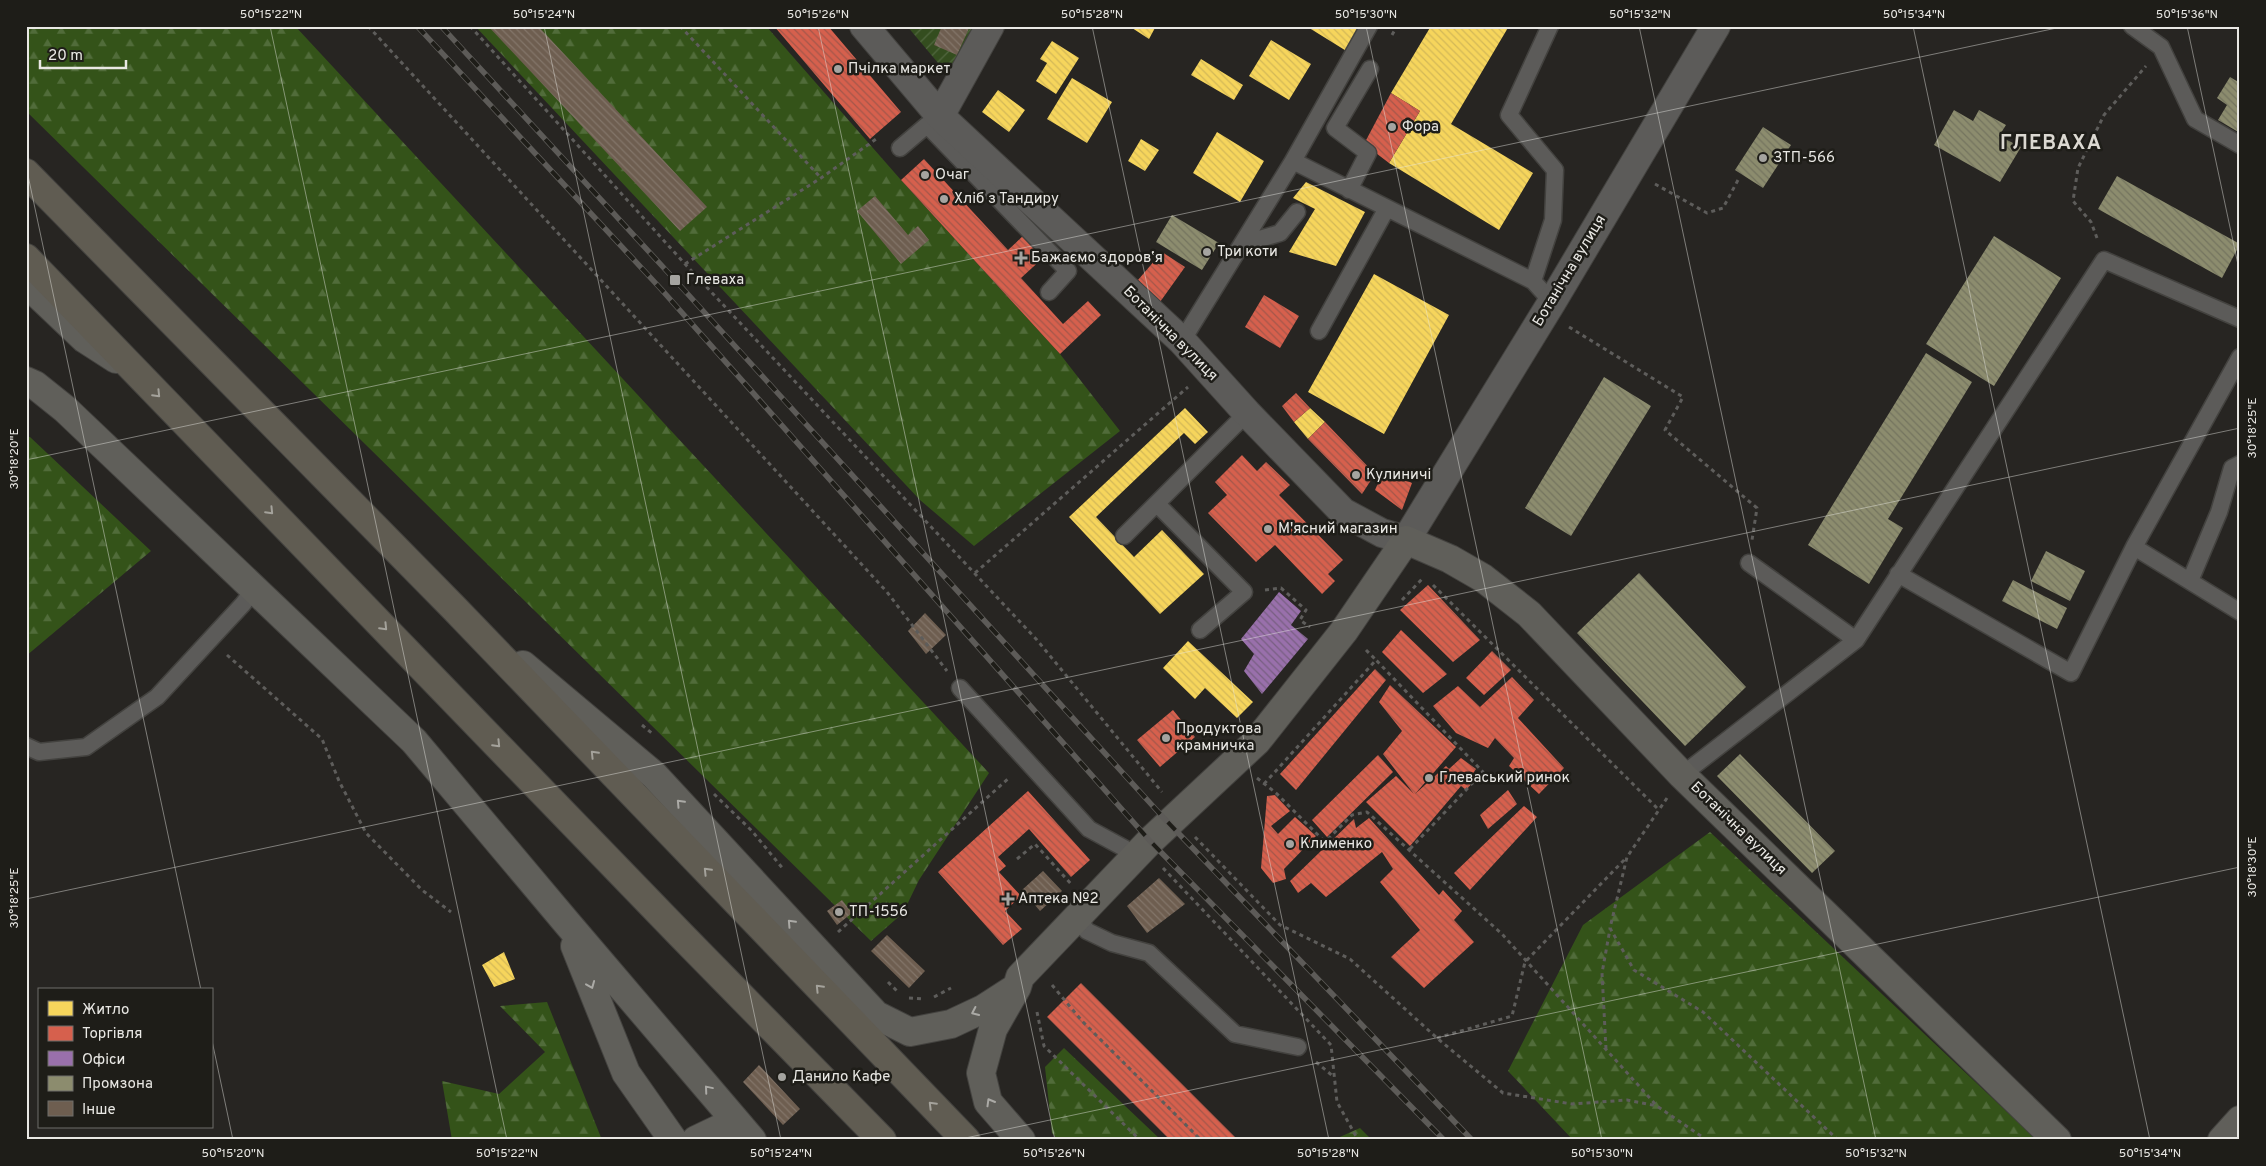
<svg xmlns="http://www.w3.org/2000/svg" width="2266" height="1166" font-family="Overpass,sans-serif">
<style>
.forest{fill:url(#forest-firs)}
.garden{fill:url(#garden-furrows)}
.homes{fill:url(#homes-back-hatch)}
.shops{fill:url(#shops-back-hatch)}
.offices{fill:url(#offices-back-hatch)}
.industry{fill:url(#industry-back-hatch)}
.building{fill:url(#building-back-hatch)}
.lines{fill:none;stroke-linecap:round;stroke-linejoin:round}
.lane-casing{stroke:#43423f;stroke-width:19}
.street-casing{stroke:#43423f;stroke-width:30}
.secondary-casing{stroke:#43423f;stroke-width:30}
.highway-casing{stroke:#43423f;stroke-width:30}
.path{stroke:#5e5d5b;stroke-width:3;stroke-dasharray:4 4;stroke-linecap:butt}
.lane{stroke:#5c5b59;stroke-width:16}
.street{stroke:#5c5b59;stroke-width:28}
.secondary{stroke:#605f5a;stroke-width:28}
.highway{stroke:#605c52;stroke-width:28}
.rail-casing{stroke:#5d5b58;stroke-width:5.5}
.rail{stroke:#1e1d18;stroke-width:4;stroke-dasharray:11;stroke-linecap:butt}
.oneway{stroke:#a4a29b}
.oneway2{stroke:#abaaa6}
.ticks{fill:none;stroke:#e9e8e4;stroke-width:1;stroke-opacity:0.45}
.poi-dot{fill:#a5a4a0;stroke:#1e1d18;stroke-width:2}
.labels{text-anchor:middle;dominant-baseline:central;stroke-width:5;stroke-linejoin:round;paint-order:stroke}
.poi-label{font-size:15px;fill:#e9e8e4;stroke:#1e1d18;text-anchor:start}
.street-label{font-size:15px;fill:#e9e8e4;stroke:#1e1d18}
.district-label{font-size:20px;font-weight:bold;letter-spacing:1px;fill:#dbd8d1;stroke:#1e1d18}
.neatline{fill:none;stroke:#e9e8e4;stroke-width:2}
.ticks-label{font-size:12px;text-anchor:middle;fill:#e9e8e4}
</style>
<defs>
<pattern id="forest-firs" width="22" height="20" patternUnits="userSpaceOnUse" patternTransform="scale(1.25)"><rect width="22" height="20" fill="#345319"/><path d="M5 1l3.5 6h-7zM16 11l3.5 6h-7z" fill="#516c3a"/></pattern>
<pattern id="garden-furrows" width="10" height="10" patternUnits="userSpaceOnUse" patternTransform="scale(1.25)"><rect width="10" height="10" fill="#344d1f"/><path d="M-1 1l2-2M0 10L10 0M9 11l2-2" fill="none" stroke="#51673f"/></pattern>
<pattern id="homes-back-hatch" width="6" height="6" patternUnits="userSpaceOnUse" patternTransform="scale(1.25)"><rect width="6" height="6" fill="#f6d55c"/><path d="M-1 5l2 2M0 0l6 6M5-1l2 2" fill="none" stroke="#d3b857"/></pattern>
<pattern id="shops-back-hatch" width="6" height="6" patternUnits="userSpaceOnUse" patternTransform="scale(1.25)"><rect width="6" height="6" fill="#d6604d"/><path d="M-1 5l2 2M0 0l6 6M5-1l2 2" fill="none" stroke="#a4574a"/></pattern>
<pattern id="offices-back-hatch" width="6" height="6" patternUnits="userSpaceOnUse" patternTransform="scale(1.25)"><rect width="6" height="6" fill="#9970ab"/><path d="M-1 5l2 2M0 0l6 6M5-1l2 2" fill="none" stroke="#785f82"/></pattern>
<pattern id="industry-back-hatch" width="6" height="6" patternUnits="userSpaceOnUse" patternTransform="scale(1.25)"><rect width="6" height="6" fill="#8c8c6e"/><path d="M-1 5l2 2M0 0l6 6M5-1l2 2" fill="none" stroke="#74745f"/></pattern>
<pattern id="building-back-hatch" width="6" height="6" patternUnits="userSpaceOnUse" patternTransform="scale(1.25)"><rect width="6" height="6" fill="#6e5e50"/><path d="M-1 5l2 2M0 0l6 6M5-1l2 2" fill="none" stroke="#837569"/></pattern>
</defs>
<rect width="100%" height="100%" fill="#272522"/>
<path class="forest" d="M26,26H295L989,773L919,880L903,913L871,941L26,111Z
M475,26H766L901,180L1060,354L1120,431L974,546L920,500Z
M26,437H30L151,551L26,656Z
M1710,832L2037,1140H1573L1508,1071L1583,925Z
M547,1002L602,1140H452L442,1081L499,1094L545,1052L500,1006Z
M1064,1048L1161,1140H1058L1052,1133L1045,1067Z
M1360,1128L1372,1140H1333Z"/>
<path class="garden" d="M907,26H985L954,82Z"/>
<path class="homes" d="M1129,26H1156L1149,39Z
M1306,26H1356L1361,29L1348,52Z
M1431,26H1509L1451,124L1533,173L1499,230L1389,163L1420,111L1391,93Z
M1271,40L1311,64L1289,100L1249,76Z
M1052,41L1079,58L1056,94L1036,81L1047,63L1040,59Z
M1201,59L1243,85L1234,100L1191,75Z
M1072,78L1112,102L1087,143L1047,119Z
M998,90L1025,110L1009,132L982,112Z
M1217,132L1264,161L1240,202L1193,173Z
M1141,139L1159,150L1145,171L1128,161Z
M1306,182L1365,212L1336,266L1289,252L1315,209L1293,198Z
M1374,274L1449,315L1384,434L1308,392Z
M1185,408L1208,432L1195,444L1184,433L1096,517L1134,557L1162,530L1204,574L1160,614L1069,517Z
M1310,408L1325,422L1308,439L1294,422Z
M1188,641L1253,702L1237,718L1205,688L1195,699L1163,668Z
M504,952L515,979L494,987L482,965Z"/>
<path class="shops" d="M774,26H828L901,112L870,139Z
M1391,93L1420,111L1389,163L1364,144Z
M924,159L1008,250L1024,235L1044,257L1021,278L1063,324L1088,301L1101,315L1060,354L901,180Z
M1162,252L1185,267L1160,302L1138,280Z
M1264,295L1299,316L1280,348L1245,327Z
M1296,393L1310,408L1294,422L1282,406Z
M1325,422L1375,474L1362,494L1308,439Z
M1242,455L1257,471L1266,462L1290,485L1279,495L1343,560L1328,574L1335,581L1322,594L1275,545L1256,562L1208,513L1227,495L1215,482Z
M1384,470L1412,483L1402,510L1375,490Z
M1428,585L1480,640L1453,662L1400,610Z
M1401,630L1447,674L1423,693L1382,652Z
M1492,651L1511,670L1484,695L1466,678Z
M1375,669L1386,680L1296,790L1280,774Z
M1512,677L1534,700L1518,718L1564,768L1539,794L1509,766L1514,758L1495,738L1488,748L1456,733L1433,706L1458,686L1480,707Z
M1390,685L1456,747L1415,794L1446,766L1449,769L1461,758L1476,769L1472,775L1475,780L1466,790L1461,786L1410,846L1366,802L1396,776L1414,794L1383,754L1402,731L1379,702Z
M1173,710L1195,737L1160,767L1137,740Z
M1378,755L1393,772L1327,837L1312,820Z
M1508,790L1517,804L1488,829L1480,815Z
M1028,791L1090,860L1071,877L1029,829L998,857L1006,866L999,872L1021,896L1005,911L1022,929L1003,945L938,872Z
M1275,795L1290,811L1271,826L1278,834L1295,817L1316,836L1284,869L1286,879L1273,883L1261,868L1267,796Z
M1524,806L1537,817L1470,890L1454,873Z
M1369,818L1439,895L1443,890L1462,911L1454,920L1474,942L1424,988L1391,957L1420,930L1380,882L1393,869L1382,852L1326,897L1311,883L1298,893L1290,881L1354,819L1356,828Z
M1081,983L1238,1140H1170L1047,1017Z"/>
<path class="offices" d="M1279,592L1301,611L1291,625L1308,639L1262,694L1244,671L1254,654L1241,639Z"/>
<path class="industry" d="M2230,77L2240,83V133L2218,120L2227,105L2217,98Z
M1954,110L1973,121L1979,110L2006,125L1999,136L2021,147L2000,182L1934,145Z
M1763,127L1791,145L1763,188L1735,170Z
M2117,176L2240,244L2222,278L2098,209Z
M1172,215L1219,243L1202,270L1156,242Z
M1994,236L2061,278L1994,386L1926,344Z
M1926,353L1972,382L1888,519L1903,528L1869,584L1808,545Z
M1604,377L1651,406L1571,536L1525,508Z
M2046,551L2085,571L2070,601L2031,581Z
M1639,573L1746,687L1685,746L1577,633Z
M2013,580L2067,608L2057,629L2002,601Z
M1740,754L1835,851L1812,873L1717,776Z"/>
<path class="building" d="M488,26H538L707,207L680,231Z
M942,26H970L957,55L934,45Z
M875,196L908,235L918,226L929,240L901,264L857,211Z
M925,613L946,635L926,654L908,631Z
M1043,871L1062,891L1040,911L1022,890Z
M1159,878L1185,904L1147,933L1127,906Z
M842,900L852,913L837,925L827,911Z
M887,935L925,971L909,988L871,951Z
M759,1065L800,1109L783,1125L743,1082Z"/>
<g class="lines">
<defs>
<path id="lane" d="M2132,26L2161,47L2195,119L2240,145
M900,148L927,125L1068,271L1049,292
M1293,161L1369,26
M1349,190L1368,153L1335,128L1370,69
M1243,244L1280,233L1297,212
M1533,281L1553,220L1555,170L1509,115L1550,26
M1319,331L1387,208
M1182,341L1293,161L1533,281L1552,302
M2240,357L2134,547L2240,612
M1157,504L1244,592L1200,630
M1124,536L1247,413
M1749,563L1856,640
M1898,574L2071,673L2134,547
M2190,581L2219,512L2232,468L2240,464
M960,688L1089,829L1124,848L1134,858
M26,746L39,752L86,747L157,697L243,604L254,589
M1682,775L1856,640L2104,260L2240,319
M1077,917L1087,931L1112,943L1149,953L1235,1034L1298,1047"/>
<path id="street" d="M864,26L940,116L1182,341L1247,413L1343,512L1382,533L1406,540L1552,302L1716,26
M940,116L990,26"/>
<path id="secondary" d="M26,283L85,339L116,359
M26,381L35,385L65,409L414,741L567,923L752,1140
M523,665L654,775L876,1015L910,1032L951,1024L983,1009L1014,989
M575,946L626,1073L673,1140
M696,1140L719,1129L739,1126
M1021,1140L988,1102L981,1073L993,1029L1017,987L1020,977L1150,841L1257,741L1344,631L1406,540L1450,559L1483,578L1529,614L1682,775L2057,1140
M2222,1140L2240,1120"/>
<path id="highway" d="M26,173L454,608L966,1140
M26,258L680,934L882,1140"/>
</defs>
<use href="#lane" class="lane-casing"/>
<use href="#street" class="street-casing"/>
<use href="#secondary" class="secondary-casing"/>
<use href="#highway" class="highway-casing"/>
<path class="path" d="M368,26L887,592L947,671
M470,26L685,264L1037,640L1162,792
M680,26L821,178
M1392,35L1397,26
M1655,184L1707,213L1723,208L1738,180
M2097,238L2091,222L2073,201L2078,168L2104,115L2146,66
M685,264L821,178L879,137
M1569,327L1683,397L1665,430L1757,508L1752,540
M975,573L1188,387
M1433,585L1659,810
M1265,590L1281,588L1306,610L1300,620L1310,627
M1402,600L1423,578
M1366,650L1376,660
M227,655L322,739L339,781L366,833L422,890L451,912
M642,725L654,735
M1257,778L1276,793L1323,840H1327L1352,815L1367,812L1502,934L1657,1106L1707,1140
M1264,784L1376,660L1483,772L1409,850
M714,794L752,831L784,870
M1667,798L1627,857L1610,928L1634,970L1703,1012L1838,1140
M1195,837L1280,925L1350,959L1437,1038L1503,1093L1572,1104L1627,1100L1657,1106
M1017,859L1035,844L1071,884
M1163,868L1331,1045L1337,1102L1358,1140
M838,932L1010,777
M888,982L898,992
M1052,985L1082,1021L1201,1140
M934,997L951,988
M909,998L923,999
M1037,1012L1044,1046L1140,1140
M1437,1038L1512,1016L1525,962L1627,857
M1606,1049L1602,973L1610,929
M1316,1062L1334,1077"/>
<use href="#lane" class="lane"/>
<use href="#street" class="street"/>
<use href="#secondary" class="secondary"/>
<use href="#highway" class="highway"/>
<defs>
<path id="rail" d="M417,26L661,289L1150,841L1444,1140
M441,26L675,280L1161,815L1472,1140"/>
</defs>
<use href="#rail" class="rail-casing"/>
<use href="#rail" class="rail"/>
</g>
<defs><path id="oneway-chevron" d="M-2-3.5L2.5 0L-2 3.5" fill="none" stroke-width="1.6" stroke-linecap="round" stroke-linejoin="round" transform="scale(1.25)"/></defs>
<g class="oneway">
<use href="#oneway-chevron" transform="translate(157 394) rotate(46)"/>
<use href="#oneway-chevron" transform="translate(270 511) rotate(46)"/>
<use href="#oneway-chevron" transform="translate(384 627) rotate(46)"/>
<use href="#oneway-chevron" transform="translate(497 744) rotate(46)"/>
<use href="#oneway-chevron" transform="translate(594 754) rotate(-134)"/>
<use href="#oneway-chevron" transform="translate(707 871) rotate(-134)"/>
<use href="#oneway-chevron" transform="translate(819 988) rotate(-134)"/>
<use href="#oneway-chevron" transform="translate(932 1105) rotate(-135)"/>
</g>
<g class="oneway2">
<use href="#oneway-chevron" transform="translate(680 803) rotate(-133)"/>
<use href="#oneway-chevron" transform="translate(791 923) rotate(-133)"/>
<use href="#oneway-chevron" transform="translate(591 985) rotate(68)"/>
<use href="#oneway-chevron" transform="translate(975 1012) rotate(155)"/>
<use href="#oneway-chevron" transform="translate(708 1089) rotate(-130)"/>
<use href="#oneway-chevron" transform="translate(990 1102) rotate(-120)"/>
</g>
<path class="ticks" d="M270,26L507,1140M544,26L781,1140M818,26L1055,1140M1092,26L1329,1140M1366,26L1602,1140M1639,26L1876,1140M1913,26L2150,1140M2187,26L2240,274M26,166L201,990M26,460L2066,26M26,899L2240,428M211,1036L233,1140M956,1140L2240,867"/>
<g class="poi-dot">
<circle cx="838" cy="69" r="5"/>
<circle cx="1392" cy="127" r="5"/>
<circle cx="1763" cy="158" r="5"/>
<circle cx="925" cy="175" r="5"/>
<circle cx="944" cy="199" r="5"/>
<circle cx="1207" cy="252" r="5"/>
<path d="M1018.5 250.5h5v5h5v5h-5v5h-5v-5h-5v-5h5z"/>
<rect x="669" y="274" width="12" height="12" rx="2.5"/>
<circle cx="1356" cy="475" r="5"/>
<circle cx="1268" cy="529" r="5"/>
<circle cx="1166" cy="738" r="5"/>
<circle cx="1429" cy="778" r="5"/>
<circle cx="1290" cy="844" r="5"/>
<path d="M1005.5 891.5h5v5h5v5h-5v5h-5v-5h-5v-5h5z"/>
<circle cx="839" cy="912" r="5"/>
<circle cx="782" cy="1077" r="5"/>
</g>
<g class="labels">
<g class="poi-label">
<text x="848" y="69">Пчілка маркет</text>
<text x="1402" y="127">Фора</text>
<text x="1773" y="158">ЗТП-566</text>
<text x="935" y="175">Очаг</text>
<text x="954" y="199">Хліб з Тандиру</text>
<text x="1217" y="252">Три коти</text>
<text x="1031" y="258">Бажаємо здоровʼя</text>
<text x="686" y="280">Глеваха</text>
<text x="1366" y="475">Кулиничі</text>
<text x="1278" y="529">М'ясний магазин</text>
<text x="1176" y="729">Продуктова<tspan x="1176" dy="17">крамничка</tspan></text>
<text x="1439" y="778">Глеваський ринок</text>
<text x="1300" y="844">Клименко</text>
<text x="1018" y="899">Аптека №2</text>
<text x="849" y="912">ТП-1556</text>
<text x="792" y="1077">Данило Кафе</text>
</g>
<g class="street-label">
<text transform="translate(1570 271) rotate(-59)">Ботанічна вулиця</text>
<text transform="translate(1170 334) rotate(45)">Ботанічна вулиця</text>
<text transform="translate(1738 829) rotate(44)">Ботанічна вулиця</text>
</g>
<g class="district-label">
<text x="2051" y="144">ГЛЕВАХА</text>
</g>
</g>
<rect width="2266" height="1166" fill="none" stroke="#1e1d18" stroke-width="55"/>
<rect x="38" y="988" width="175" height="140" fill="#1e1d18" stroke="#6f6e6a"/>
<rect x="48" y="1001" width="25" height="15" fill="#f6d55c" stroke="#6f6e6a"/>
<text x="82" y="1014" font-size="15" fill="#e9e8e4">Житло</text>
<rect x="48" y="1026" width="25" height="15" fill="#d6604d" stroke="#6f6e6a"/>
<text x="82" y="1038" font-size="15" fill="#e9e8e4">Торгівля</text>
<rect x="48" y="1051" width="25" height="15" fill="#9970ab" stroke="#6f6e6a"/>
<text x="82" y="1064" font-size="15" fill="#e9e8e4">Офіси</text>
<rect x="48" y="1076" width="25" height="15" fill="#8c8c6e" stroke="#6f6e6a"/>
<text x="82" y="1088" font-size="15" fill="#e9e8e4">Промзона</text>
<rect x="48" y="1101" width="25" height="15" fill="#6e5e50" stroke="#6f6e6a"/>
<text x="82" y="1114" font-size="15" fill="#e9e8e4">Інше</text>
<path d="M40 60v8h86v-8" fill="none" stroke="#e9e8e4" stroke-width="2.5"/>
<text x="48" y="60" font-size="15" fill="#e9e8e4" stroke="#1e1d18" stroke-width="4" paint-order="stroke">20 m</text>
<rect x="28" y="28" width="2210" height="1110" class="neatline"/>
<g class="ticks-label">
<text x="271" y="18">50°15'22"N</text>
<text x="544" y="18">50°15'24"N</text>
<text x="818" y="18">50°15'26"N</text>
<text x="1092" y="18">50°15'28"N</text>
<text x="1366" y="18">50°15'30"N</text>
<text x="1640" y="18">50°15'32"N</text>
<text x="1914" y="18">50°15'34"N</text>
<text x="2187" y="18">50°15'36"N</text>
<text transform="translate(2252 428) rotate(-90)" y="4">30°18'25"E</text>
<text transform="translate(14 459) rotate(-90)" y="4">30°18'20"E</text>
<text transform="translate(2252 867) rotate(-90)" y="4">30°18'30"E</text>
<text transform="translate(14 898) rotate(-90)" y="4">30°18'25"E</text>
<text x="233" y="1157">50°15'20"N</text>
<text x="507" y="1157">50°15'22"N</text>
<text x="781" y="1157">50°15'24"N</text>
<text x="1054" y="1157">50°15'26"N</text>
<text x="1328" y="1157">50°15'28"N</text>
<text x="1602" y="1157">50°15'30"N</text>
<text x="1876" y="1157">50°15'32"N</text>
<text x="2150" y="1157">50°15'34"N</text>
</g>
</svg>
